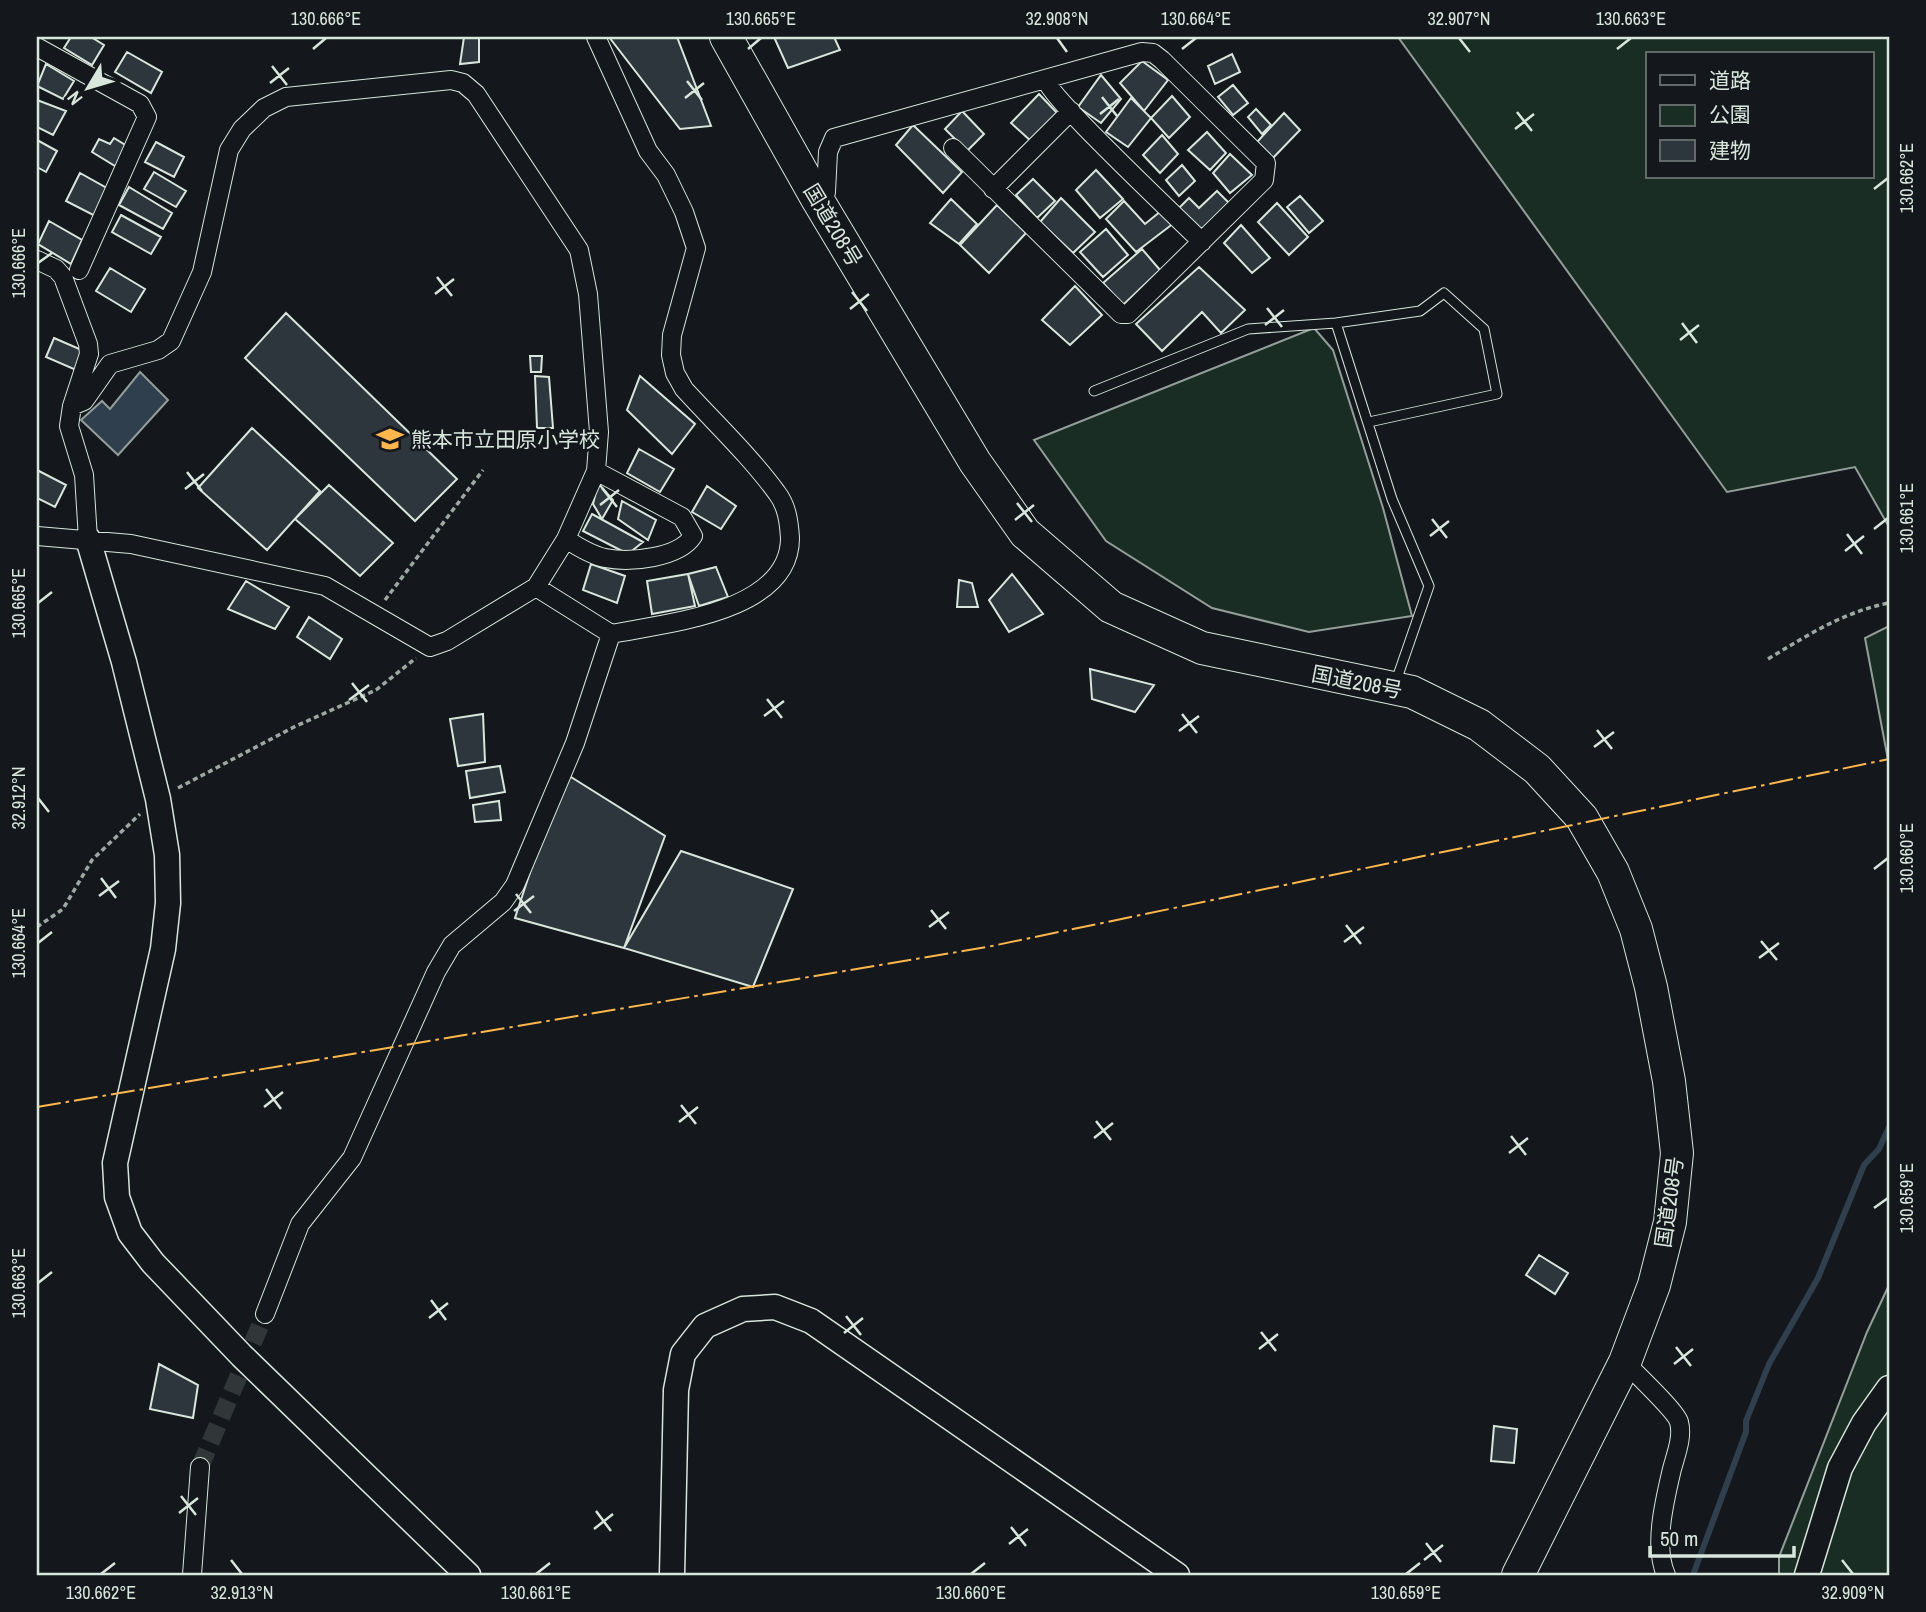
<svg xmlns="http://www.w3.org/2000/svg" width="1926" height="1612" font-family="'Archivo Narrow','Noto Sans JP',sans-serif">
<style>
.green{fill:#1a2d24;stroke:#939e99;stroke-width:2;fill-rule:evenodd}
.water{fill:#2f3f4d;stroke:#939e99;stroke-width:2}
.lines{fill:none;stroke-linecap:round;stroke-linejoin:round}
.stream{stroke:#2f3f4d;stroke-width:6}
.building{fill:#2c363c;stroke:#d8e6dc;stroke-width:2}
.street-tunnel{stroke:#313739;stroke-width:18;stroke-dasharray:18 9;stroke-linecap:butt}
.lane-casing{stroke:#d8e6dc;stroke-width:11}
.street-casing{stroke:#d8e6dc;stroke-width:20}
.secondary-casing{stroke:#d8e6dc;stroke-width:27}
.highway-casing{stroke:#d8e6dc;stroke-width:34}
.path{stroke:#9da8a2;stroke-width:3.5;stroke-dasharray:5 3.5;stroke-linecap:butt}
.lane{stroke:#14181c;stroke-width:9}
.street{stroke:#14181c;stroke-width:18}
.secondary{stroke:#14181c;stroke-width:24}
.highway{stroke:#14181c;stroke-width:32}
.power{stroke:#ffb74d;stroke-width:2;stroke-dasharray:24 5 3.5 5;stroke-linecap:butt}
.ticks{fill:none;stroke:#d8e6dc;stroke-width:2.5}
.labels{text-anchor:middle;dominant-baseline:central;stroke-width:5;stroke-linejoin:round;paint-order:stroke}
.street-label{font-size:21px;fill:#d8e6dc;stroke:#14181c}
.poi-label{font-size:21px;fill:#d8e6dc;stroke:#14181c;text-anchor:start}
.neatline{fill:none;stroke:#d8e6dc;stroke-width:2.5}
.ticks-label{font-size:18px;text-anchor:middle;fill:#d8e6dc}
</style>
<rect width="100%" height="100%" fill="#14181c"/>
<path class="green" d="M1398,37H1889V527L1855,467L1727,492ZM1648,54H1872V177H1648Z
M1314,328L1333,350L1383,508L1412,616L1309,632L1212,608L1106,541L1034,440Z
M1889,626V765L1865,638Z
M1889,1285V1575H1779V1557L1867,1332Z"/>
<path class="water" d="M140,372L168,400L118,455L81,420L102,401L110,409Z"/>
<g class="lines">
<path class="stream" d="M1693,1575L1746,1432V1421L1769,1364L1818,1278L1864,1165L1879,1149L1889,1127"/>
</g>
<path class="building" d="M71,37H91L104,45L92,65L64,48Z
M464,37H479V62L460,64Z
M609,37H677L711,126L680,129Z
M774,37H834L840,50L788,68Z
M127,52L162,72L151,93L115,72Z
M1232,54L1240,72L1215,84L1208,66Z
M1142,61L1168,80L1144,111L1120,83Z
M46,64L74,81L63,99L37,86Z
M1101,75L1121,99L1101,123L1078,107Z
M1233,85L1248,103L1233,115L1218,97Z
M1039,94L1059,115L1032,142L1011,123Z
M1172,96L1190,117L1169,138L1151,118Z
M1131,98L1151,118L1128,147L1106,132Z
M37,100L66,111L53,135L37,127Z
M1256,109L1271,125L1262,134L1248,117Z
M962,111L984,134L967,151L945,129Z
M1284,113L1300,130L1272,159L1257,142Z
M913,125L962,172L943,193L896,145Z
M1207,132L1226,153L1210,170L1188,150Z
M1162,135L1178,154L1160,173L1143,155Z
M114,138L130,148L120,169L92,152L99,139L110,144Z
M37,140L57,151L46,172L37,167Z
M156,142L184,157L174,177L145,162Z
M1230,154L1252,175L1230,193L1213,173Z
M1182,165L1195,181L1179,196L1166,180Z
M1096,170L1123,199L1100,218L1076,190Z
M154,172L186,191L176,207L144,189Z
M80,173L112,191L99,218L66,201Z
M1033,179L1055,201L1037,218L1016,195Z
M129,187L172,213L163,229L119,205Z
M1217,191L1232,206L1203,235L1178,209L1189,198L1199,208Z
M1300,196L1323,221L1309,233L1287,207Z
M1061,198L1095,232L1073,253L1040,222Z
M951,199L977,224L959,244L930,223Z
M1124,201L1145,224L1161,211L1174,223L1136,252L1106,219Z
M1277,203L1308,237L1289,255L1258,222Z
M997,205L1026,233L989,273L960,245Z
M121,215L161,237L151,254L112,232Z
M49,221L82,240L71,264L38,244Z
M1241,225L1270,258L1252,273L1224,243Z
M1106,229L1128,255L1103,277L1080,252Z
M1142,249L1160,270L1123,305L1103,283Z
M1199,267L1245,310L1221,333L1202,312L1162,351L1136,324Z
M110,268L145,289L131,312L96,291Z
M1075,286L1102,315L1070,345L1042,320Z
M286,313L457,479L415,521L245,358Z
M54,338L84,351L76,370L46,357Z
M530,356H542L541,372H531Z
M535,376L549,377L553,428H537Z
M640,376L695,424L672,454L627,410Z
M252,428L320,491L267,550L198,488Z
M639,449L674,469L660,492L627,473Z
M37,470L66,485L55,507L37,498Z
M598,483L613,500L602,519L593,504Z
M329,485L393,543L360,576L295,519Z
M707,486L736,506L721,529L692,512Z
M622,501L656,520L648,540L618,519Z
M592,514L643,542L628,554L583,531Z
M591,564L625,576L617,603L583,590Z
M716,567L728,597L699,606L688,574Z
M688,574L695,606L652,614L647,581Z
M1012,574L1043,614L1009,632L989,600Z
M959,580L972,583L978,607H957Z
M246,581L289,607L275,629L228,609Z
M309,617L342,639L330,659L297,637Z
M1090,669L1154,685L1135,712L1092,699Z
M483,714L485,762L458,766L450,719Z
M500,766L505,792L470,798L466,771Z
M563,772L665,836L624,948L515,918Z
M499,801L501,820L475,822L473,805Z
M681,851L793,889L753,987L624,948Z
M1539,1255L1568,1273L1555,1294L1526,1275Z
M159,1364L198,1385L193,1418L150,1409Z
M1494,1426L1517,1429L1514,1463L1491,1461Z"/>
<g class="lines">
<path class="street-tunnel" d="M200,1467L265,1314"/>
<defs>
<path id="lane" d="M1336,323L1420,311L1444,293L1484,329L1497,394L1369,422
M1094,391L1248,329L1336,323L1392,499L1429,586L1395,684"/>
<path id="street" d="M37,47L140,104L147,117L79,270
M1046,80C1050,98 1179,219 1202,242
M993,189L1071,111
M816,197L826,192L828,152L834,138L1142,52L1153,53L1162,60L1266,163L1264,180L1128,314H1121L953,148
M37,260L56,269L63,277L88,344L89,354L72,406L69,426L84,475L88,539
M72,406L84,401L110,364L158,350L171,341L202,272L229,150L242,129L264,108L286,97L451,80L463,83L476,94L579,250L588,294L599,432L596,471L566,539L536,587
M37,536L131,544L325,586L430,647L447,641L536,587L611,634C665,623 790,613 790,538C789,522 787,506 777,493C750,456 715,423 684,389L675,373L671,355L672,335L696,248L684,212L666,175L648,151L596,37
M566,539C578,547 591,555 605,558C630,563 679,558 693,536L682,517L596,471
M265,1314L300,1224L352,1158L436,972L452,945L503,902L515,885L575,743L611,634
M1625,1362C1635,1373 1676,1411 1679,1422C1683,1437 1676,1454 1672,1469C1665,1499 1653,1546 1666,1575
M192,1575L200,1467"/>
<path id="secondary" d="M88,539L124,662L158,799L167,855L168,903L163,949L115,1163L117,1197L130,1233L153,1263L242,1356L468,1575
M672,1575L676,1390L683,1354L705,1326L743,1309L775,1307L811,1321L1177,1575
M1807,1575L1840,1468L1864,1423L1889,1388"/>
<path id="highway" d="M726,37L816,197L975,462L1025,533L1111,607L1202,648L1412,692L1479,725L1537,769L1582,818L1613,872L1636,929L1651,987L1669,1081L1677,1153L1670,1222L1654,1285L1625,1362L1518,1575"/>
</defs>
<use href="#lane" class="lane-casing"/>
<use href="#street" class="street-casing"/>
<use href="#secondary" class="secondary-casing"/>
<use href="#highway" class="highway-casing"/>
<path class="path" d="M385,600L483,470
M1768,659C1808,635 1843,612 1889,603
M178,788L294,727L376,690L416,658
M37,927L63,909L92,860L140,814"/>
<use href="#lane" class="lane"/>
<use href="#street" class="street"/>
<use href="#secondary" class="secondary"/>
<use href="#highway" class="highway"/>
<path class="power" d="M37,1107L987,947L1889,759"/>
</g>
<path class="ticks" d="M1057,38L1067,52M1459,38L1470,52M313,49L326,38M748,49L761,38M1182,49L1196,38M1617,49L1631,38M272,66L287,85M687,81L702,100M270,83L289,68M1102,97L1117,116M685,98L704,83M1517,112L1532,131M1100,114L1119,99M1515,129L1534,114M1874,189L1888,178M38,263L52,253M437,277L452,296M852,292L867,311M435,294L454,279M1267,308L1282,327M850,309L869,294M1682,323L1697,343M1265,325L1284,310M1680,340L1699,325M187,472L202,491M602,488L617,507M185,489L204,474M1017,503L1032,522M600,505L619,490M1432,519L1447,538M1015,520L1034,505M1874,529L1888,518M1847,534L1862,554M1430,536L1449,521M1845,551L1864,536M38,603L52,592M352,683L367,702M767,699L782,718M349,700L369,685M1182,714L1197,733M764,716L784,701M1597,730L1612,749M1179,731L1199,716M1594,747L1614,732M38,798L49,812M1874,869L1888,858M101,878L116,898M516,894L531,913M99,896L119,881M931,910L946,929M514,911L534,896M1346,925L1361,944M929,927L949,912M1761,941L1777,960M1344,942L1364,927M38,943L52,932M1759,958L1779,943M266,1089L281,1109M681,1105L696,1124M264,1107L283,1092M1096,1121L1111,1140M679,1122L698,1107M1511,1136L1526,1155M1094,1138L1113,1123M1509,1153L1528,1138M1874,1208L1888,1198M38,1283L52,1272M431,1300L446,1320M846,1316L861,1335M429,1318L448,1303M1261,1332L1276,1351M844,1333L863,1318M1676,1347L1691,1366M1259,1349L1278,1334M1674,1364L1693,1349M181,1496L196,1515M596,1511L611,1531M179,1513L198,1498M1011,1527L1026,1546M594,1529L613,1514M1426,1543L1441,1562M1009,1544L1028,1529M231,1560L242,1574M1424,1560L1443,1545M1842,1560L1853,1574M101,1574L115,1563M536,1574L550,1563M971,1574L985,1563M1406,1574L1420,1563"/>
<defs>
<symbol id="school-bare" viewBox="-9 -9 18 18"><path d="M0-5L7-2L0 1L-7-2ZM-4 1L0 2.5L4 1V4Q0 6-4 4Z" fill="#ffb74d" stroke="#14181c" stroke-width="2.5" paint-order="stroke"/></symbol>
</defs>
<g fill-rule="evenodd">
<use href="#school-bare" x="371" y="420" width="38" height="38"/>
</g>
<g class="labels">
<g class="street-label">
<text transform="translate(833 225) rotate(59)">国道208号</text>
<text transform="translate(1357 682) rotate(11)">国道208号</text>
<text transform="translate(1669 1202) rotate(-82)">国道208号</text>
</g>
<g class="poi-label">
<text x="411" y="439">熊本市立田原小学校</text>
</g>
</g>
<rect width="1926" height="1612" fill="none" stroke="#14181c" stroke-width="77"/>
<rect x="1646" y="52" width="228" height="126" fill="#14181c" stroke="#626a69" stroke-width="2"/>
<rect x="1660" y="75" width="35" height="10" fill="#14181c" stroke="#626a69" stroke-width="2"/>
<text x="1709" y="88" font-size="21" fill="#d8e6dc">道路</text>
<rect x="1660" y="105" width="35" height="21" fill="#1a2d24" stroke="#626a69" stroke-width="2"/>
<text x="1709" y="122" font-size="21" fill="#d8e6dc">公園</text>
<rect x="1660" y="140" width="35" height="21" fill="#2c363c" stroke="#626a69" stroke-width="2"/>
<text x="1709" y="158" font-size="21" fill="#d8e6dc">建物</text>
<g transform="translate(88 88) rotate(232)" stroke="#14181c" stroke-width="5" paint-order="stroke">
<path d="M0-5L12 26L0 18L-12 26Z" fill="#d8e6dc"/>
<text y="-10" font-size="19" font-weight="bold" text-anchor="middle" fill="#d8e6dc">N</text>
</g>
<path d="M1650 1546v10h144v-10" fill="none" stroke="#d8e6dc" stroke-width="3.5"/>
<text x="1660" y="1546" font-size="21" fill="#d8e6dc" stroke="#14181c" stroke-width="5" paint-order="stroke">50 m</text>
<rect x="38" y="38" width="1850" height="1536" class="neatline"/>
<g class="ticks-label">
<text x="326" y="25">130.666°E</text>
<text x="761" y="25">130.665°E</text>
<text x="1057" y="25">32.908°N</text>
<text x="1196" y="25">130.664°E</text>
<text x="1459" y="25">32.907°N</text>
<text x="1631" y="25">130.663°E</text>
<text transform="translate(1907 178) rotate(-90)" y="6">130.662°E</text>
<text transform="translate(19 263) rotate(-90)" y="6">130.666°E</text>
<text transform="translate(1907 518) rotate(-90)" y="6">130.661°E</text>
<text transform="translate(19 603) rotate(-90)" y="6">130.665°E</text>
<text transform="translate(19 798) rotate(-90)" y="6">32.912°N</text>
<text transform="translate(1907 858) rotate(-90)" y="6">130.660°E</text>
<text transform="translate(19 943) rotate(-90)" y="6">130.664°E</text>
<text transform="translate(1907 1198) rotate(-90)" y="6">130.659°E</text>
<text transform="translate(19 1283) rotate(-90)" y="6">130.663°E</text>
<text x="101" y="1599">130.662°E</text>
<text x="242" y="1599">32.913°N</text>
<text x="536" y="1599">130.661°E</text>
<text x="971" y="1599">130.660°E</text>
<text x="1406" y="1599">130.659°E</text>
<text x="1853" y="1599">32.909°N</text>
</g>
</svg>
